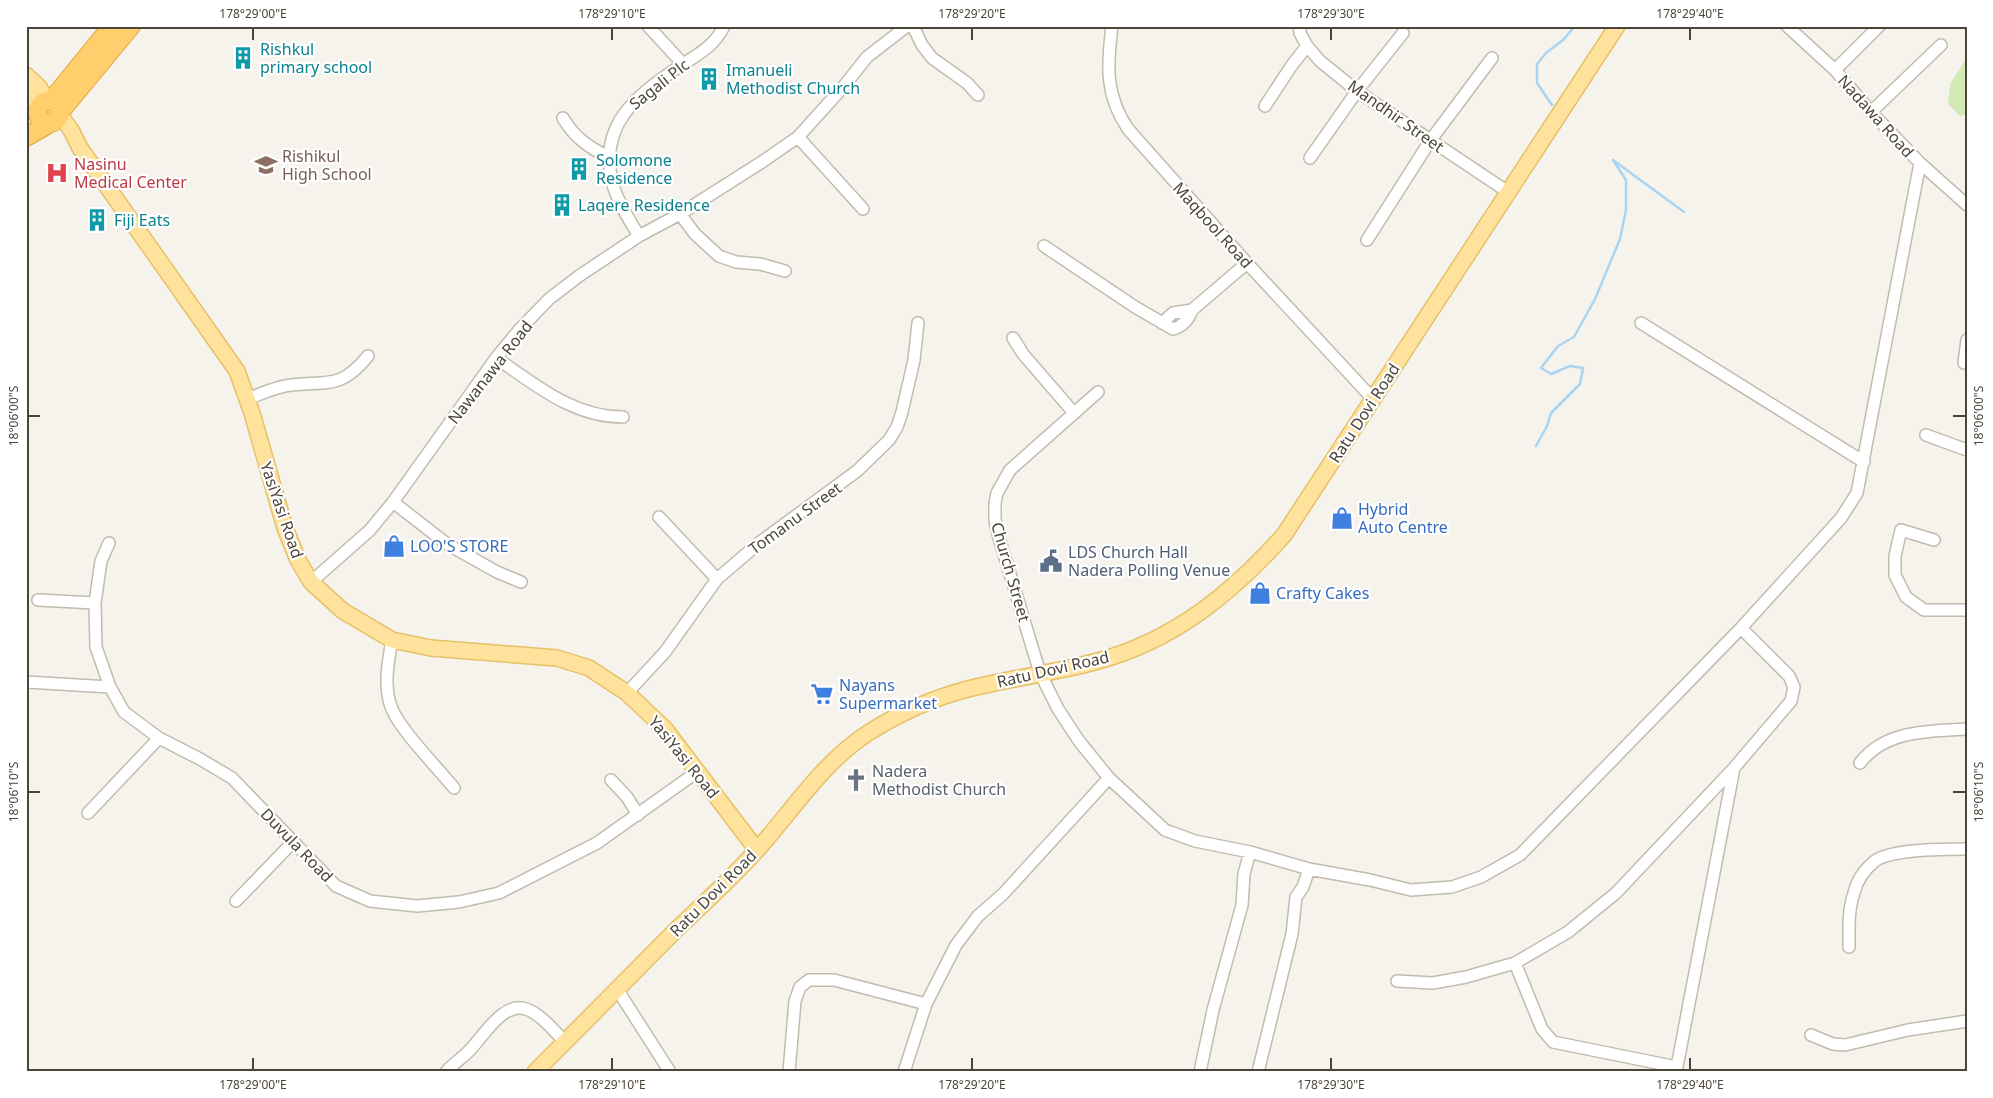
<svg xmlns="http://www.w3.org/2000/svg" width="1993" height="1098" font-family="'Noto Sans',sans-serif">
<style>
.green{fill:#d2eab5}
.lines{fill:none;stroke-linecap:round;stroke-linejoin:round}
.stream{stroke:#a9d4f2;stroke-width:2.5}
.minor-casing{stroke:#c2bbae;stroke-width:14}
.major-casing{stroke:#e6c16a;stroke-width:18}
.highway-casing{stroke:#e0a43c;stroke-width:20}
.minor{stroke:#fff;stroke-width:11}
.major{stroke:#ffe39c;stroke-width:15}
.highway{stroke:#ffcf6e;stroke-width:18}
.ticks{fill:none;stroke:#4b4439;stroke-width:2}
.labels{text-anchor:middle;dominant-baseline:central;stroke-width:4.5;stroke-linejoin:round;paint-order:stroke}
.culture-label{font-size:16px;fill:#0d838f;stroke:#fff;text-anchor:start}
.street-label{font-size:16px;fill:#4b4439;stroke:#fff}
.education-label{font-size:16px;fill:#785e54;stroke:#fff;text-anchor:start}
.health-label{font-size:16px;fill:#be3a42;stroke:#fff;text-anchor:start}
.shop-label{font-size:16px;fill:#366cbe;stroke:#fff;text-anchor:start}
.service-label{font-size:16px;fill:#4e5e75;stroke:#fff;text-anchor:start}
.worship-label{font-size:16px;fill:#5b616d;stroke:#fff;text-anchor:start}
.neatline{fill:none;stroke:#4b4439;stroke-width:2}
.ticks-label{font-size:12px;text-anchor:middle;fill:#4b4439}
</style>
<rect width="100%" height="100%" fill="#f6f3ec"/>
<path class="green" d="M1967,57V114L1960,116L1948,104L1950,84Z"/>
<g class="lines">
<path class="stream" d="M1552,105L1537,83V64L1546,53L1563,40L1575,26
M1536,446L1547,426L1551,413L1580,384L1583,368L1570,366L1551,374L1541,368L1558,346L1574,337L1595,299L1620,239L1626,210V180L1613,160L1684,212"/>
<defs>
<path id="minor" d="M648,26L683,64
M913,26L922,45L932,58L967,83L978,95
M1112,26C1107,66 1105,95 1128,129L1247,263L1373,399
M1299,26L1300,33L1307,46L1320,61L1357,91L1508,192
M1787,26L1835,70L1871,112L1920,163L1967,205
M1835,70L1879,26
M1265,106L1292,65L1307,46
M1871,112L1941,45
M563,118C574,137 589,148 609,157
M798,137L863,209
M1310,158L1357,91L1403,33
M680,214L695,234L719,256L736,262L760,264L785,271
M639,236C630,221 618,203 613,185C597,125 636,96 680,66C697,55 715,46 724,26
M1367,240L1430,141L1492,58
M1044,246L1135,307L1173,329C1182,327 1189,319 1192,310L1247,263
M1162,323L1173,313L1192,310
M1641,323L1864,462
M1013,338L1023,354L1074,413
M496,358C536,385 573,417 623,417
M1964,363L1967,340
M1098,392L1010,470L997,493L995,503V519L997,531L1040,673L1058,709L1079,741L1109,778L1165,830L1195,841L1250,852L1309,869L1370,880L1411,890L1452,887L1481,877L1520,855L1741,628L1841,518L1857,493L1920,163
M247,399C261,394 277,386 292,385C329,381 341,389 368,356
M1926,435L1967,450
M393,502L447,544L497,572L521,582
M659,517L717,579
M1934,540L1901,530L1895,556V575L1906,597L1924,610H1967
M109,543L101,561L95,603L96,647L110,687L124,712L159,738L200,759L232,778L336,886L370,901L417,906L459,902L499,893L597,843L697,772
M311,582L370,530L393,502L496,358L520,329L549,299L579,276L639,236L680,214L762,162L798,137L844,86L867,57L907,26
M38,600L95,603
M392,640C388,662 383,688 392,709C401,731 438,768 454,788
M26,682L110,687
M627,693L665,652L717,579L759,543L857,471L889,440L897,427L902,412L914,360L918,323
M1860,763C1885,730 1929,731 1967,729
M611,780L627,797L638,815
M88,813L159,738
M236,901L293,842
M1849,947C1849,929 1848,910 1854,893C1857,880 1865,869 1875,861C1891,849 1946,849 1967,849
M1515,963L1542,1029L1553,1042L1677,1067
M1397,981L1433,983L1466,977L1515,963L1568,932L1616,893L1734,768L1791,701L1794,687L1789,676L1741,628
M617,989L670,1072
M1811,1035L1833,1044L1845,1045L1908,1030L1967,1021
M446,1072C453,1064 462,1058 469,1051C483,1037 503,1001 526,1009C541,1014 554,1031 565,1042
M789,1072L795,1001L800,987L809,980H834L926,1004
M904,1072L926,1004L956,945L978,916L1003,894L1109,778
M1200,1072L1213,1010L1242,905L1244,874L1250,852
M1258,1072L1292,934L1296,897L1303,887L1309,869
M1676,1072L1734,768"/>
<path id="major" d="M26,75L39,87L47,101
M26,86L29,94L39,107
M60,115L71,130L80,148L237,371L252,413L285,528L298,560L311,582L343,611L392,640L431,648L557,658L589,668L627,693L665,729L757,850
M535,1072C582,1025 629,977 676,930C703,904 732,878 757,850C793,810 822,763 868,733C898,714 933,698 968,689C1011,678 1055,673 1098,661C1175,640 1232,593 1284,535L1617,26"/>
<path id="highway" d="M51,101L112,26
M38 112a11 11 0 1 1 22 0a11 11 0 1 1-22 0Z
M60,112L131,26
M26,137L50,123"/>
</defs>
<use href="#minor" class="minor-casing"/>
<use href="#major" class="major-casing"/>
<use href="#highway" class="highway-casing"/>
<use href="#minor" class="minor"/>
<use href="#major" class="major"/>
<use href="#highway" class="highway"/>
</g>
<path class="ticks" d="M253,28V40M612,28V40M972,28V40M1331,28V40M1690,28V40M28,416H40M1953,416H1966M28,792H40M1953,792H1966M253,1058V1070M612,1058V1070M972,1058V1070M1331,1058V1070M1690,1058V1070"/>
<defs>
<symbol id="building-bare" viewBox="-9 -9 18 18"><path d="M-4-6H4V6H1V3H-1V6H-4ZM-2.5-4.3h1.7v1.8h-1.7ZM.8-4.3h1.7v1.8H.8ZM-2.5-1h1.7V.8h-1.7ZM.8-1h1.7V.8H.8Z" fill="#0f9aa8" stroke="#fff" stroke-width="2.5" paint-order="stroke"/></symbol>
<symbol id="school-bare" viewBox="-9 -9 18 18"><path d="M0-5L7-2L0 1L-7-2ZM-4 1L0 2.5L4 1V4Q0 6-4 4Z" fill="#8d6e63" stroke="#fff" stroke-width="2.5" paint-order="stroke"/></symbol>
<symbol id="hospital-bare" viewBox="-9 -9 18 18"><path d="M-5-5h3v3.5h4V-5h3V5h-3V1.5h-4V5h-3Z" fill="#e0444e" stroke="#fff" stroke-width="2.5" paint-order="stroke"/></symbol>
<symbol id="shop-bare" viewBox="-9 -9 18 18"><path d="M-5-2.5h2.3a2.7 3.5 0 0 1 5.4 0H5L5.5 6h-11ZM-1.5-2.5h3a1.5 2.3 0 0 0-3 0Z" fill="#3f7fe0" stroke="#fff" stroke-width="2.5" paint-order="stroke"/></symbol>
<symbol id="civic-bare" viewBox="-9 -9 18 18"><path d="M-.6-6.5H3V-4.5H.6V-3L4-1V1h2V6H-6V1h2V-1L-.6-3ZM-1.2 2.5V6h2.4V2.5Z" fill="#5c6f8a" stroke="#fff" stroke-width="2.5" paint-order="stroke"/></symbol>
<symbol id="supermarket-bare" viewBox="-9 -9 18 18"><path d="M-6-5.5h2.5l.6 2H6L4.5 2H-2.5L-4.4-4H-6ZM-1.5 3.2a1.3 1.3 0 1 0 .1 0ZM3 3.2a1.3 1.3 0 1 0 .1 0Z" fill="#3f7fe0" stroke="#fff" stroke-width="2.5" paint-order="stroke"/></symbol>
<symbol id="church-bare" viewBox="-9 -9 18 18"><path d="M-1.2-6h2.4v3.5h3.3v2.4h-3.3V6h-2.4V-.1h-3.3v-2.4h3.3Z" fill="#6b7280" stroke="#fff" stroke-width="2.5" paint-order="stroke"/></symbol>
</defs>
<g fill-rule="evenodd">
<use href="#building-bare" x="227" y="42" width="32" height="32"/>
<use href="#building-bare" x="693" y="63" width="32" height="32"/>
<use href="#school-bare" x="250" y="149" width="32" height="32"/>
<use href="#building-bare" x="563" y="153" width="32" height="32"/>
<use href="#hospital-bare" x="41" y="157" width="32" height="32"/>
<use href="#building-bare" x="546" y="189" width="32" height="32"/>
<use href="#building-bare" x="81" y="204" width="32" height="32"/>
<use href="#shop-bare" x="1326" y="502" width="32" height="32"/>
<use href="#shop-bare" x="378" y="530" width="32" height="32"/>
<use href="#civic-bare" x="1035" y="545" width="32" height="32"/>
<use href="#shop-bare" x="1244" y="577" width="32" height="32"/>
<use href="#supermarket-bare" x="806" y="678" width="32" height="32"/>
<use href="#church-bare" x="840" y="764" width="32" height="32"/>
</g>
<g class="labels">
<g class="culture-label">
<text x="260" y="49">Rishkul<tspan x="260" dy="18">primary school</tspan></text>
<text x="726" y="70">Imanueli<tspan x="726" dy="18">Methodist Church</tspan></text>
<text x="596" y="160">Solomone<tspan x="596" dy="18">Residence</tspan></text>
<text x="578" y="205">Laqere Residence</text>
<text x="114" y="220">Fiji Eats</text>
</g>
<g class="street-label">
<text transform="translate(659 84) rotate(-38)">Sagali Plc</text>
<text transform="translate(1396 116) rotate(35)">Mandhir Street</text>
<text transform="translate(1876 116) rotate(48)">Nadawa Road</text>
<text transform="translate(1213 225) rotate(48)">Maqbool Road</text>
<text transform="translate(490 372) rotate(-52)">Nawanawa Road</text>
<text transform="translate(1364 413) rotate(-57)">Ratu Dovi Road</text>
<text transform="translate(282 510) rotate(71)">YasiYasi Road</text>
<text transform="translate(795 518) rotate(-36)">Tomanu Street</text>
<text transform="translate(1011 572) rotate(74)">Church Street</text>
<text transform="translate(1053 669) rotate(-13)">Ratu Dovi Road</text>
<text transform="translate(684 757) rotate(51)">YasiYasi Road</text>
<text transform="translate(297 845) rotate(46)">Duvula Road</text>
<text transform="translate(713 893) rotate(-45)">Ratu Dovi Road</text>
</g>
<g class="education-label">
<text x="282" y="156">Rishikul<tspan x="282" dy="18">High School</tspan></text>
</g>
<g class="health-label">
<text x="74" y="164">Nasinu<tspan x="74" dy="18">Medical Center</tspan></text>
</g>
<g class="shop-label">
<text x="1358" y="509">Hybrid<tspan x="1358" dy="18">Auto Centre</tspan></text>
<text x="410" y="546">LOO'S STORE</text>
<text x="1276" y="593">Crafty Cakes</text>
<text x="839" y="685">Nayans<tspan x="839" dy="18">Supermarket</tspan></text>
</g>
<g class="service-label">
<text x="1068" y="552">LDS Church Hall<tspan x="1068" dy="18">Nadera Polling Venue</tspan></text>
</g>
<g class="worship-label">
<text x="872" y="771">Nadera<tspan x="872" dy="18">Methodist Church</tspan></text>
</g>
</g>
<rect width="1993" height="1098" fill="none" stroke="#ffffff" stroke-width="55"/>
<rect x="28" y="28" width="1938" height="1042" class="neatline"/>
<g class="ticks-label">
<text x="253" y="18">178°29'00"E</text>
<text x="612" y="18">178°29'10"E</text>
<text x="972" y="18">178°29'20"E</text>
<text x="1331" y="18">178°29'30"E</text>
<text x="1690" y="18">178°29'40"E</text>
<text transform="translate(14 416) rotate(-90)" y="4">18°06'00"S</text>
<text transform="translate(1979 416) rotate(-90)" y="4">18°06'00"S</text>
<text transform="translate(14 792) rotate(-90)" y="4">18°06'10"S</text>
<text transform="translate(1979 792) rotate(-90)" y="4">18°06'10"S</text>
<text x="253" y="1089">178°29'00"E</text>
<text x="612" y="1089">178°29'10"E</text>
<text x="972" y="1089">178°29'20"E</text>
<text x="1331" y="1089">178°29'30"E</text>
<text x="1690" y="1089">178°29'40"E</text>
</g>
</svg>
